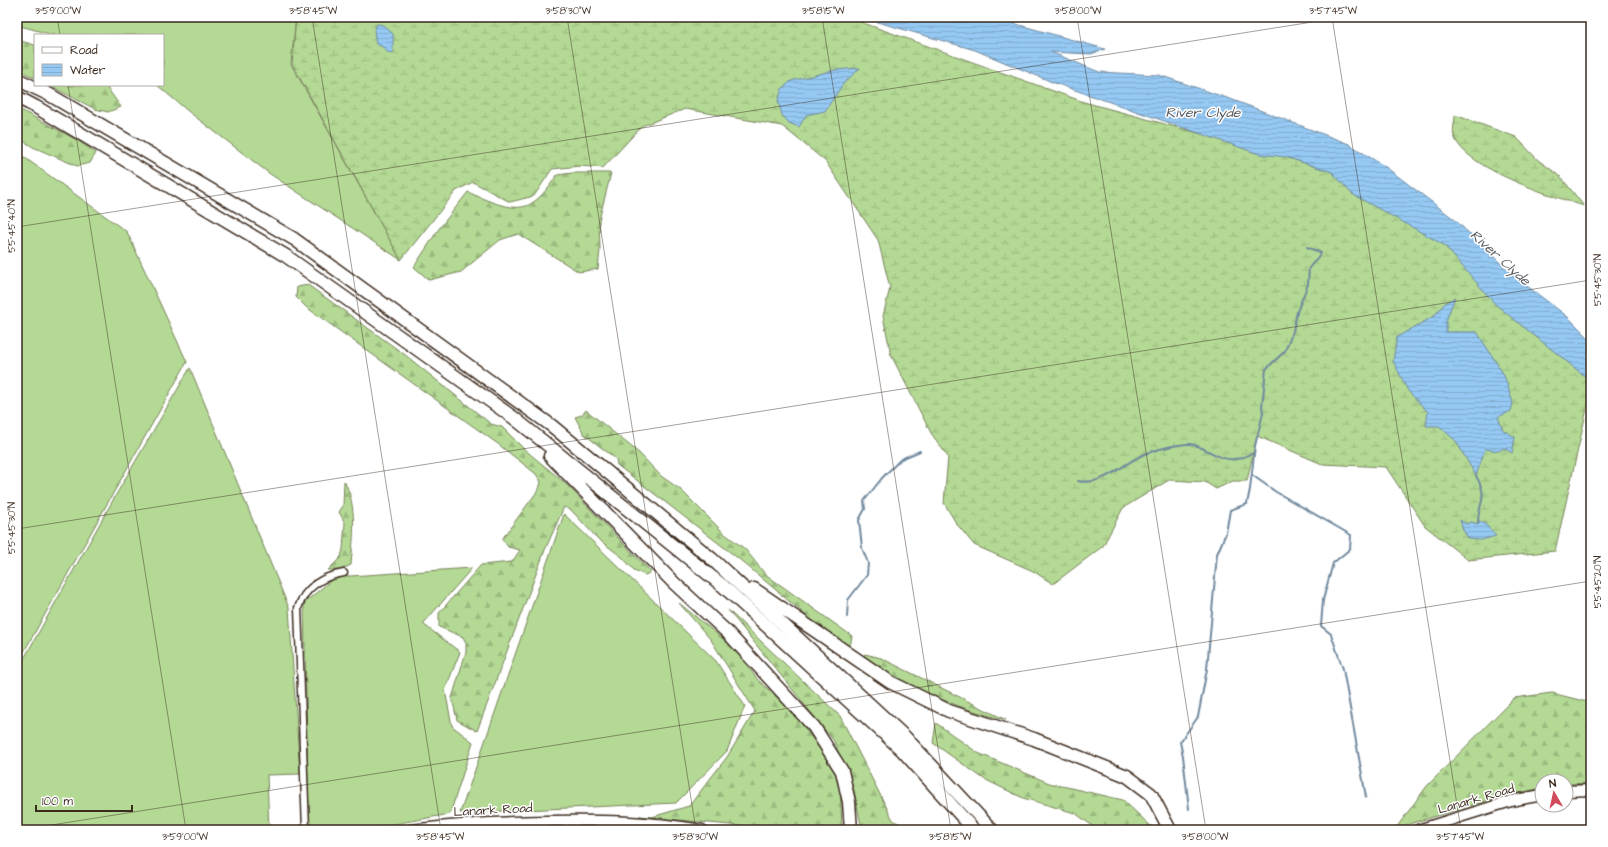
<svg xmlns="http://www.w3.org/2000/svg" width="1608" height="847" font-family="'Architects Daughter',sans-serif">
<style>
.grass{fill:#b3d994;stroke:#778259}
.forest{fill:url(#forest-firs);stroke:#778259}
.wetland{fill:url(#wetland-marsh);stroke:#778259}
.water{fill:url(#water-rules);stroke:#71899e}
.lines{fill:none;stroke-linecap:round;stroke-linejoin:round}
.stream{stroke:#71899e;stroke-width:2}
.street-casing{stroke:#3b2a1e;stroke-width:9}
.primary-casing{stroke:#3b2a1e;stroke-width:13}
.highway-casing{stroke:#3b2a1e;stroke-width:15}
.street{stroke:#fff;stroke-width:6}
.primary{stroke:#fff;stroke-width:10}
.highway{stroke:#fff;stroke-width:12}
.ticks{fill:none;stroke:#3b2a1e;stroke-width:1;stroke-opacity:0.45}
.labels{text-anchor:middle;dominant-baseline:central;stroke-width:3;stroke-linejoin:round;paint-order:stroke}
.street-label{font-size:13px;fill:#3b2a1e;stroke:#fff}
.water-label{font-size:14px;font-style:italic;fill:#565a5e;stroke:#fff}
.neatline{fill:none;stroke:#3b2a1e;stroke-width:1.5}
.ticks-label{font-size:10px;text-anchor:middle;fill:#3b2a1e}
</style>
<defs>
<pattern id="forest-firs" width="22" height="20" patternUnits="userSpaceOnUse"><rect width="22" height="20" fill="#b3d994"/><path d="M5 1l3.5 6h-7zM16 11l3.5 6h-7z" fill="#9bba7f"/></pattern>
<pattern id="wetland-marsh" width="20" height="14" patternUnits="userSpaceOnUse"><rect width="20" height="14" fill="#b3d994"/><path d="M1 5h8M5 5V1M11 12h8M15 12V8" fill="none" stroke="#9bba7f"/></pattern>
<pattern id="water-rules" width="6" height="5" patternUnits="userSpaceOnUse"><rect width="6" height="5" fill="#95c9f3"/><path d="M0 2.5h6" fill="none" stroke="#81add0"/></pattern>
</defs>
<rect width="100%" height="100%" fill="#fff"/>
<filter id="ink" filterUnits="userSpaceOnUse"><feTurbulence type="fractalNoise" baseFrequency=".025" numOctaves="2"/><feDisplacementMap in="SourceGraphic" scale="8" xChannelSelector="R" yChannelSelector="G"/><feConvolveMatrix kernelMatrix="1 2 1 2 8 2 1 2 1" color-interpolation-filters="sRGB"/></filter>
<g filter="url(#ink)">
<path class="grass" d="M17,17H296L291,64L401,260L270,174L189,112L157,85H163V35H53L17,25Z
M17,152L127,232L187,362L17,664Z
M190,368L289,608L300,774L267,775L269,830H17V671L117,493Z
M564,514L716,661L745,706L727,751L676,803L460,813Z
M472,568L423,624L460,652L445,690L452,726L473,742L450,814L361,830H309L304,603L335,577Z"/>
<path class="forest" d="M17,40L35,45V78L17,69Z
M49,85H105L121,107L108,112L95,109Z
M17,108L77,140L96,153L90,163L77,166L33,147L17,137Z
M572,173H611L599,220L600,249L598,269L579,272L518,234L500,240L461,272L429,280L414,267L438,230L468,192C484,199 516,215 532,203C543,196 550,185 557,175Z
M308,285L404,354L491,424L502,427L524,449L565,483L651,572L645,575L634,570L622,557L598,539L571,510L564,507L545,550L477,731L457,720L452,698L466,652V643L463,637L439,627V613L481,565L512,562L520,550L508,547L502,539L539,489L541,482L536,474L498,444L306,307L296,297L297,287Z
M586,410L639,453L661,476L681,490L725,534L745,549L765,574L852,636L850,647L815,623L739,559L617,465L616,459L584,434L575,417L582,415Z
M344,481C358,505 353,539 351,565L340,570H328L341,557L343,549L345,523L339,512L343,506Z
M679,603L734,648L758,680L794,713L818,746L840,781L842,830H757L750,827L639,816L652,817L689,806L727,757L755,711L711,640Z
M728,610L840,716L893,820L911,830H862L854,791L834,741Z
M865,654L881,658L1006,720C954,708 907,686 862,658Z
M1552,693L1591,703V783L1566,784V781H1542V788L1493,799L1396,828L1427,786L1514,698Z
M936,723L978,753L1049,783L1123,800L1155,830H1098L1075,813L1023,798L984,779L933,743Z"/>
<path class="wetland" d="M296,17H841L855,20L1084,102L1286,157L1332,172L1444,245L1501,308L1591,381V391L1555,551L1468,560L1425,526L1386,467L1322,464L1257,436L1247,481H1233L1216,489L1205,482L1169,480L1123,508L1103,546L1053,584L1033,571L974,545L956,523L944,503L948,457L931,433L891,355L883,316L890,288L878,240L825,161L782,126L685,109L642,126L603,168L580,166L552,169L534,196L510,202L473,182L456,191L401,260L292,64Z
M1455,115L1516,137L1538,160L1560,176L1584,206C1552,196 1465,169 1454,136C1452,131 1455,121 1455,115Z"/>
<path class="water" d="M860,17H991L1105,49L1091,54L1051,52L1099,72L1159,75L1233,100L1349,144L1387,168L1454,219L1515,277L1568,317L1591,340V381L1495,304L1444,245L1352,194L1332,172L1286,157L1259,154L1052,82L975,50Z
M377,24L383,25L393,34V53L387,52L383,47L376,44L374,31Z
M860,68L843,84L825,111L806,115L799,127L789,123L782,115L778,101L782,89L791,81L835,70Z
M1455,297L1446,321V332H1477L1504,375L1513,403L1511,411L1498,417L1503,430L1515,437L1512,453L1504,448L1499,451L1485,449L1476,476L1456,441L1439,426H1426L1428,412L1408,391L1393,361L1397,337L1434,316L1445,303Z
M1460,520L1466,524L1471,522L1478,524L1479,521L1485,524L1496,536L1481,540L1469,539L1463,530Z"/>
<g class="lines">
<path class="stream" d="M1252,475L1276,492L1351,535L1350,549L1333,563L1323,600L1321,626L1331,634L1343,669L1366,797
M1476,476C1490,499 1477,504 1478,524
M1078,481C1106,487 1126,459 1150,452C1159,449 1181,443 1190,444C1205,446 1220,462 1236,459C1242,458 1248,455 1254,453
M847,617L848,600L867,575L868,563L862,548L859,520L865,509L864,501L882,478L901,459L920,451
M1189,809L1183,756L1180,742L1198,717L1207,669L1217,554L1226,533L1230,510L1247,504L1250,489L1255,446L1263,413L1262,406L1266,369L1285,351L1293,331L1297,312L1308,284L1309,268L1321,253L1307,247"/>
<defs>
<path id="street" d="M306,830L298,608C305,587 323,576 344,573"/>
<path id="primary" d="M1566,791L1591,790
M613,826L639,830
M411,830C457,824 501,822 547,821C601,820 649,821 702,830
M1418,830L1511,801L1542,795"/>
<path id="highway" d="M17,79L50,95L294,239L552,426L712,559L905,737L992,830
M17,97L36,107L286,256L514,418L723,586L902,750L974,830
M550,456L674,583L728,633L814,727L842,771L849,802L851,830
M754,589L890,682L949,711L1034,739L1127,776L1151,794L1170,830"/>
</defs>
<use href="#street" class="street-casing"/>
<use href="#primary" class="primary-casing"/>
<use href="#highway" class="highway-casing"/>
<use href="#street" class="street"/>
<use href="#primary" class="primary"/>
<use href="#highway" class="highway"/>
</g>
</g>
<path class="ticks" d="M57,17L60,35M312,17L441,830M567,17L696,830M822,17L951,830M1077,17L1206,830M1332,17L1461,830M1588,17L1591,39M68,85L186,830M17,227L1344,17M17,529L1591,280M20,830L1591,581"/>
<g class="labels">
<g class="street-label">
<text transform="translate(1476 799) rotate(-16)">Lanark Road</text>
<text transform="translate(493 810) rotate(-3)">Lanark Road</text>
</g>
<g class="water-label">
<text x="1203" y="113">River Clyde</text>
<text transform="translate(1500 258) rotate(42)">River Clyde</text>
</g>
</g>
<rect width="1608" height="847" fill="none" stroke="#fff" stroke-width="44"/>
<rect x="34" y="34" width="130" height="52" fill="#ffffff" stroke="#b1aaa5"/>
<rect x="42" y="47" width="20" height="6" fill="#ffffff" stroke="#b1aaa5"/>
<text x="70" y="54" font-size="12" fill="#3b2a1e">Road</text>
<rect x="42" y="64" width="20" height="12" fill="url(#water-rules)" stroke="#b1aaa5"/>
<text x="70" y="74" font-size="12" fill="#3b2a1e">Water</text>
<g transform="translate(1554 793) rotate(351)"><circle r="19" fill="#ffffff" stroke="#b1aaa5"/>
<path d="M0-3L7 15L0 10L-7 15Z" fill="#d1495b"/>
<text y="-6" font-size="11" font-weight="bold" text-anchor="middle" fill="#3b2a1e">N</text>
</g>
<path d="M36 805v6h96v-6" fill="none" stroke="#3b2a1e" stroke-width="2"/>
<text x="42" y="805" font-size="12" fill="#3b2a1e" stroke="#ffffff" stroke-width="3" paint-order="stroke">100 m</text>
<rect x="22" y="22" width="1564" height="803" class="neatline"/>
<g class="ticks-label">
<text x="58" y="14">3°59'00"W</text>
<text x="313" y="14">3°58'45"W</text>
<text x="568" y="14">3°58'30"W</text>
<text x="823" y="14">3°58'15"W</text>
<text x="1078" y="14">3°58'00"W</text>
<text x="1333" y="14">3°57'45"W</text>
<text transform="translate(11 226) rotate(-90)" y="4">55°45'40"N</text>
<text transform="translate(1597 280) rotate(-90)" y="4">55°45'30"N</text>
<text transform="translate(11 528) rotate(-90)" y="4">55°45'30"N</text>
<text transform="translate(1597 582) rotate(-90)" y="4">55°45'20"N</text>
<text x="185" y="840">3°59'00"W</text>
<text x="440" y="840">3°58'45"W</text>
<text x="695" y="840">3°58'30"W</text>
<text x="950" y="840">3°58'15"W</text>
<text x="1205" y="840">3°58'00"W</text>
<text x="1460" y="840">3°57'45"W</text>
</g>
</svg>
